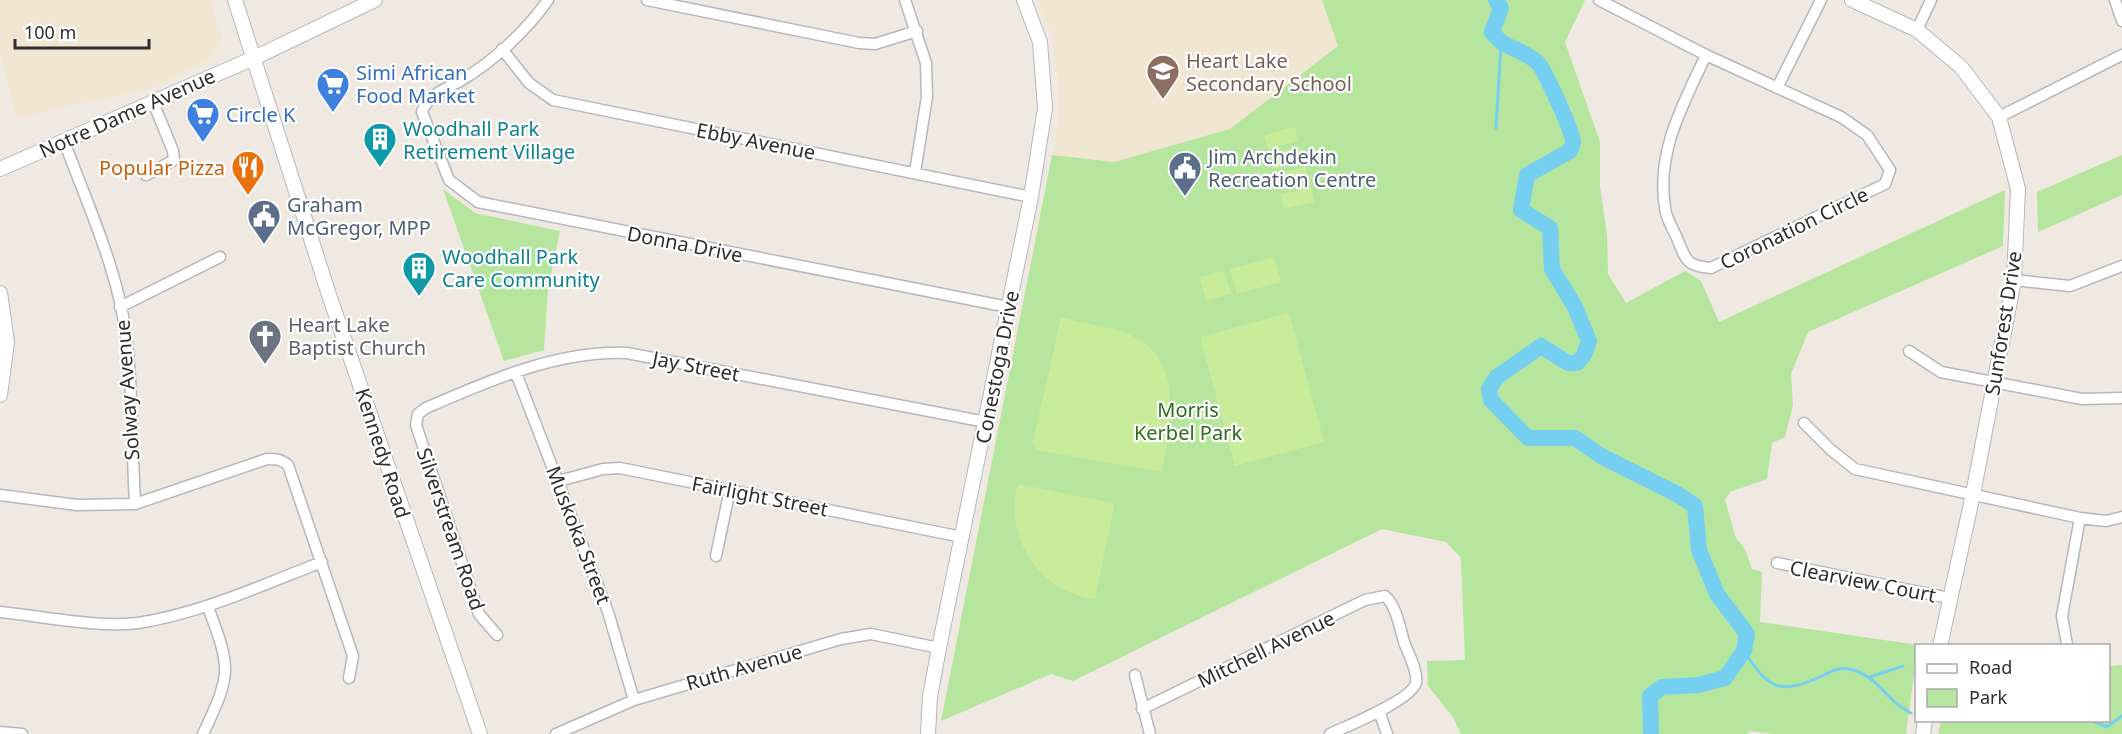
<svg xmlns="http://www.w3.org/2000/svg" width="2122" height="734" font-family="'Noto Sans',sans-serif">
<style>
.education{fill:#f0e6d1}
.green{fill:#b6e59e}
.pitch{fill:#c9ec9a}
.lines{fill:none;stroke-linecap:round;stroke-linejoin:round}
.stream{stroke:#75cff0;stroke-width:3}
.river{stroke:#75cff0;stroke-width:16}
.street-casing{stroke:#b4b7c1;stroke-width:13}
.secondary-casing{stroke:#b4b7c1;stroke-width:16}
.street{stroke:#fff;stroke-width:10}
.secondary{stroke:#fff;stroke-width:14}
.labels{text-anchor:middle;dominant-baseline:central;stroke-width:4.5;stroke-linejoin:round;paint-order:stroke}
.education-label{font-size:20px;fill:#785e54;stroke:#fff;text-anchor:start}
.shop-label{font-size:20px;fill:#366cbe;stroke:#fff;text-anchor:start}
.street-label{font-size:20px;fill:#2e2e2e;stroke:#fff}
.culture-label{font-size:20px;fill:#0d838f;stroke:#fff;text-anchor:start}
.service-label{font-size:20px;fill:#4e5e75;stroke:#fff;text-anchor:start}
.food-label{font-size:20px;fill:#c56008;stroke:#fff;text-anchor:end}
.worship-label{font-size:20px;fill:#5b616d;stroke:#fff;text-anchor:start}
.park-label{font-size:20px;fill:#2c6e1b;stroke:#fff}
</style>
<rect width="100%" height="100%" fill="#efe9e1"/>
<path class="education" d="M0,0H210L222,38L209,59L154,88L16,118L0,50Z
M1038,0H1322L1339,46L1230,130L1114,162L1052,155L1058,120V80L1052,37Z"/>
<path class="green" d="M1322,0H1585L1565,42L1600,142V186L1607,235L1608,274L1626,303L1685,271L1701,281L1719,322L2005,190L2003,246L1808,332L1791,374L1793,405L1785,437L1772,443L1767,479L1730,492L1725,500L1736,538L1745,549L1752,569L1762,572L1760,622L1918,645L1906,734H1773L1750,731L1747,734H1461L1453,717L1428,686L1427,661L1465,660L1461,558L1446,542L1382,529L1073,681L1051,674L941,721L1052,155L1114,162L1230,129L1338,46Z
M2122,155V195L2038,232L2037,192Z
M443,189L475,213L560,231L548,289L544,350L504,361Z
M2122,665V734H1938L1941,721L2108,720L2109,666Z"/>
<path class="pitch" d="M1295,127L1298,141L1268,149L1264,135Z
M1300,147L1304,161L1273,169L1269,155Z
M1305,167L1309,181L1278,189L1275,175Z
M1311,187L1314,202L1284,209L1280,195Z
M1274,257L1281,282L1237,294L1230,269Z
M1224,271L1231,294L1206,301L1200,277Z
M1289,313L1324,442L1235,466L1200,337Z
M1061,318C1079,322 1098,325 1116,330C1187,349 1171,417 1162,472L1036,450L1033,442Z
M1018,484L1112,503L1114,506L1095,599C1040,593 1003,536 1018,484Z"/>
<g class="lines">
<path class="stream" d="M1496,128L1501,44
M1744,651C1769,690 1780,695 1822,676C1833,670 1841,666 1853,670C1879,677 1887,702 1911,713
M1870,677L1903,666
M2090,720L2107,727L2122,716"/>
<path class="river" d="M1496,0L1501,8L1492,32C1506,51 1521,47 1538,63C1545,71 1573,132 1573,142C1573,145 1571,148 1570,151L1527,175L1521,210L1550,228L1552,269L1575,307L1589,341L1584,355L1577,363H1568L1541,346L1497,377L1489,389L1491,400L1528,438H1575L1601,456L1677,494L1695,506L1699,550L1717,594L1747,634L1744,651L1725,678L1698,685L1662,687L1650,696L1651,734"/>
<defs>
<path id="street" d="M548,0C527,30 492,63 460,81C446,89 427,95 422,112L449,180L478,202L1008,307
M647,0L859,43L875,44L917,31
M905,0L926,63L927,97L915,172
M1599,0L1706,55L1841,117L1867,135L1890,170L1885,184L1711,268C1686,266 1686,260 1677,238C1673,229 1666,218 1665,208C1656,151 1683,105 1706,55
M2115,0L2122,21
M1917,30L1931,0
M502,49L529,83L553,100L1031,197
M1777,88L1821,0
M1999,117L2122,55
M64,141C88,206 120,274 127,343C133,396 132,451 135,504
M146,175L174,160L173,151L153,102
M2014,280L2070,286L2122,266
M120,307L220,257
M1909,351L1941,372L2082,399L2122,398
M516,373L608,612L634,700
M1804,423L1831,450L1855,469L2080,518L2106,521L2122,517
M559,481L603,469L620,468L962,537
M0,495L77,505L135,504L267,459C276,459 281,459 288,465L353,656L349,678
M716,556L730,489
M1777,563L1949,598
M0,612C41,616 98,628 138,623C202,613 262,585 322,562
M497,635L479,614L416,425L418,414L426,408C488,381 558,350 627,353L986,422
M2067,645L2062,616L2080,518
M1135,675L1150,734
M1142,709L1365,600L1385,596C1396,605 1400,628 1404,642C1408,653 1418,671 1416,682C1414,699 1347,726 1330,734
M1379,711L1387,734
M0,732L22,734
M203,734C232,673 231,669 208,607
M556,734L634,700L841,639L871,634L939,648"/>
<path id="secondary" d="M235,0L329,295L480,734
M1852,0L1917,30L1961,67L1999,117L2018,189L2014,280L1973,494L1940,646
M0,169L254,58L375,0
M0,293L7,342L0,395
M928,734L930,696L939,648L1031,197L1045,108L1040,42L1024,0
M1923,734L1925,720"/>
</defs>
<use href="#street" class="street-casing"/>
<use href="#secondary" class="secondary-casing"/>
<use href="#street" class="street"/>
<use href="#secondary" class="secondary"/>
</g>
<defs>
<symbol id="school-pin" viewBox="-11 -11 22 30"><path d="M0 17L-7.5 6A9.5 9.5 0 1 1 7.5 6Z" fill="#8d6e63" stroke="#fff"/><path d="M0-5L7-2L0 1L-7-2ZM-4 1L0 2.5L4 1V4Q0 6-4 4Z" fill="#fff"/></symbol>
<symbol id="supermarket-pin" viewBox="-11 -11 22 30"><path d="M0 17L-7.5 6A9.5 9.5 0 1 1 7.5 6Z" fill="#3f7fe0" stroke="#fff"/><path d="M-6-5.5h2.5l.6 2H6L4.5 2H-2.5L-4.4-4H-6ZM-1.5 3.2a1.3 1.3 0 1 0 .1 0ZM3 3.2a1.3 1.3 0 1 0 .1 0Z" fill="#fff"/></symbol>
<symbol id="building-pin" viewBox="-11 -11 22 30"><path d="M0 17L-7.5 6A9.5 9.5 0 1 1 7.5 6Z" fill="#0f9aa8" stroke="#fff"/><path d="M-4-6H4V6H1V3H-1V6H-4ZM-2.5-4.3h1.7v1.8h-1.7ZM.8-4.3h1.7v1.8H.8ZM-2.5-1h1.7V.8h-1.7ZM.8-1h1.7V.8H.8Z" fill="#fff"/></symbol>
<symbol id="restaurant-pin" viewBox="-11 -11 22 30"><path d="M0 17L-7.5 6A9.5 9.5 0 1 1 7.5 6Z" fill="#e8710a" stroke="#fff"/><path d="M-5-6h1v4h1v-4h1v4h1v-4h1v5L-1.5 .5V6h-2V.5L-5-1ZM5-6V6H3V1.5H1.5Q1.5-4 5-6Z" fill="#fff"/></symbol>
<symbol id="civic-pin" viewBox="-11 -11 22 30"><path d="M0 17L-7.5 6A9.5 9.5 0 1 1 7.5 6Z" fill="#5c6f8a" stroke="#fff"/><path d="M-.6-6.5H3V-4.5H.6V-3L4-1V1h2V6H-6V1h2V-1L-.6-3ZM-1.2 2.5V6h2.4V2.5Z" fill="#fff"/></symbol>
<symbol id="church-pin" viewBox="-11 -11 22 30"><path d="M0 17L-7.5 6A9.5 9.5 0 1 1 7.5 6Z" fill="#6b7280" stroke="#fff"/><path d="M-1.2-6h2.4v3.5h3.3v2.4h-3.3V6h-2.4V-.1h-3.3v-2.4h3.3Z" fill="#fff"/></symbol>
</defs>
<g fill-rule="evenodd">
<use href="#school-pin" x="1144" y="52" width="38" height="52"/>
<use href="#supermarket-pin" x="314" y="65" width="38" height="52"/>
<use href="#supermarket-pin" x="184" y="95" width="38" height="52"/>
<use href="#building-pin" x="361" y="120" width="38" height="52"/>
<use href="#restaurant-pin" x="229" y="148" width="38" height="52"/>
<use href="#civic-pin" x="1166" y="149" width="38" height="52"/>
<use href="#civic-pin" x="245" y="197" width="38" height="52"/>
<use href="#building-pin" x="400" y="249" width="38" height="52"/>
<use href="#church-pin" x="246" y="317" width="38" height="52"/>
</g>
<g class="labels">
<g class="education-label">
<text x="1186" y="60">Heart Lake<tspan x="1186" dy="23">Secondary School</tspan></text>
</g>
<g class="shop-label">
<text x="356" y="72">Simi African<tspan x="356" dy="23">Food Market</tspan></text>
<text x="226" y="114">Circle K</text>
</g>
<g class="street-label">
<text transform="translate(127 113) rotate(-24)">Notre Dame Avenue</text>
<text transform="translate(756 141) rotate(11)">Ebby Avenue</text>
<text transform="translate(1794 228) rotate(-26)">Coronation Circle</text>
<text transform="translate(685 244) rotate(11)">Donna Drive</text>
<text transform="translate(2003 323) rotate(-81)">Sunforest Drive</text>
<text transform="translate(696 366) rotate(11)">Jay Street</text>
<text transform="translate(997 367) rotate(-79)">Conestoga Drive</text>
<text transform="translate(127 390) rotate(-94)">Solway Avenue</text>
<text transform="translate(383 453) rotate(72)">Kennedy Road</text>
<text transform="translate(760 496) rotate(11)">Fairlight Street</text>
<text transform="translate(451 529) rotate(71)">Silverstream Road</text>
<text transform="translate(579 535) rotate(69)">Muskoka Street</text>
<text transform="translate(1863 581) rotate(11)">Clearview Court</text>
<text transform="translate(1266 649) rotate(-26)">Mitchell Avenue</text>
<text transform="translate(744 667) rotate(-16)">Ruth Avenue</text>
</g>
<g class="culture-label">
<text x="403" y="128">Woodhall Park<tspan x="403" dy="23">Retirement Village</tspan></text>
<text x="442" y="256">Woodhall Park<tspan x="442" dy="23">Care Community</tspan></text>
</g>
<g class="service-label">
<text x="1208" y="156">Jim Archdekin<tspan x="1208" dy="23">Recreation Centre</tspan></text>
<text x="287" y="204">Graham<tspan x="287" dy="23">McGregor, MPP</tspan></text>
</g>
<g class="food-label">
<text x="225" y="167">Popular Pizza</text>
</g>
<g class="worship-label">
<text x="288" y="324">Heart Lake<tspan x="288" dy="23">Baptist Church</tspan></text>
</g>
<g class="park-label">
<text x="1188" y="409">Morris<tspan x="1188" dy="23">Kerbel Park</tspan></text>
</g>
</g>
<rect x="1915" y="644" width="195" height="78" fill="#ffffff" stroke="#ababab" stroke-width="1.5"/>
<rect x="1927" y="664" width="30" height="9" fill="#ffffff" stroke="#ababab" stroke-width="1.5"/>
<text x="1969" y="674" font-size="18" fill="#2e2e2e">Road</text>
<rect x="1927" y="689" width="30" height="18" fill="#b6e59e" stroke="#ababab" stroke-width="1.5"/>
<text x="1969" y="704" font-size="18" fill="#2e2e2e">Park</text>
<path d="M15 39v9h134v-9" fill="none" stroke="#2e2e2e" stroke-width="3"/>
<text x="24" y="39" font-size="18" fill="#2e2e2e" stroke="#ffffff" stroke-width="4.5" paint-order="stroke">100 m</text>
</svg>
